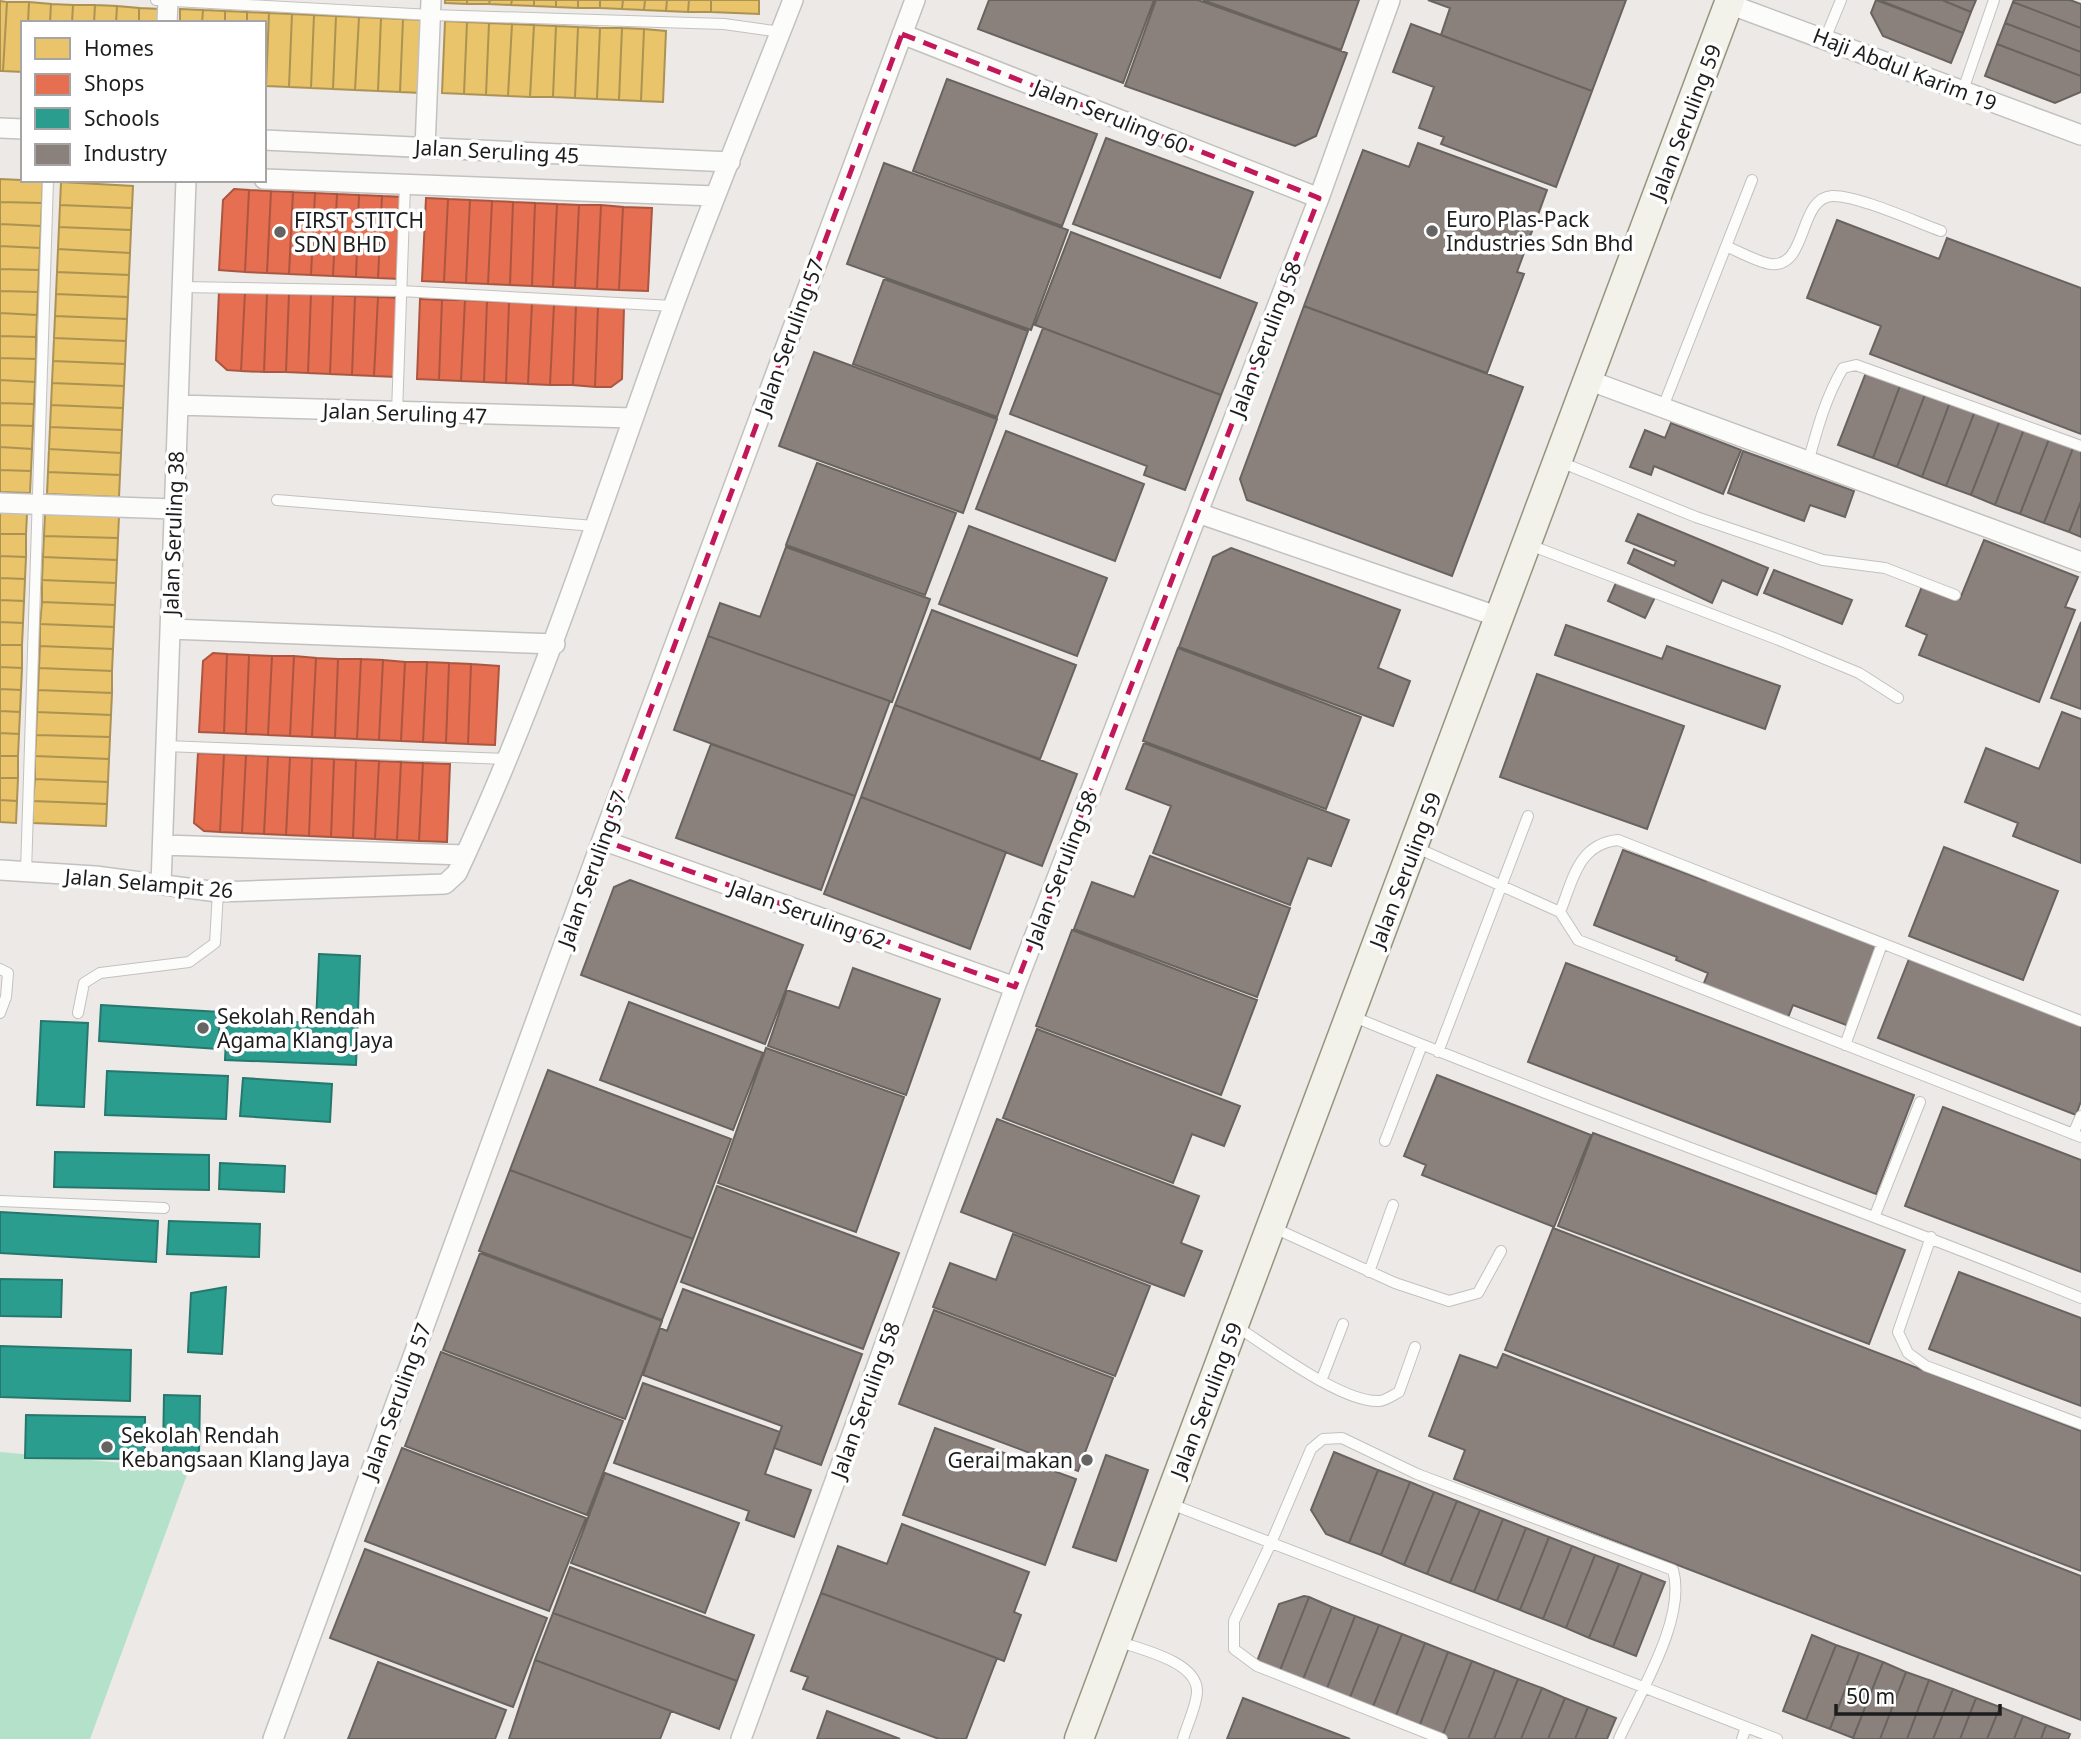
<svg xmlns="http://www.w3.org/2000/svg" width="2081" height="1739" font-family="'Noto Sans',sans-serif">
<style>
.pitch{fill:#b3e1ca}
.homes{fill:#e9c46a;stroke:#ac9253;stroke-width:2}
.shops{fill:#e76f51;stroke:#aa5641;stroke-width:2}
.schools{fill:#2a9d8f;stroke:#26776d;stroke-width:2}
.industry{fill:#8a817c;stroke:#696360;stroke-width:2}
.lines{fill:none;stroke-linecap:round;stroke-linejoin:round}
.lane-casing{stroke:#c3c1c0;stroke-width:12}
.street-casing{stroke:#c3c1c0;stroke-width:22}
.secondary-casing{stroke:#95947f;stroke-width:31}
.lane{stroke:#fcfcfb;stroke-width:10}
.street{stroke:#fcfcfb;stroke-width:19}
.secondary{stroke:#f3f2ea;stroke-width:28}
.marked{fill:none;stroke:#c2185b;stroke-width:5;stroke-dasharray:14 9;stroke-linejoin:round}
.poi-dot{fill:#656463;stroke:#fff;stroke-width:2.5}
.labels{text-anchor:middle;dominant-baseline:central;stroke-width:7;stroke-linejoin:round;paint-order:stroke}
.street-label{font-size:21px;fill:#1d1d1d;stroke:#fff}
.poi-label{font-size:21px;fill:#1d1d1d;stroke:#fff;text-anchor:start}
</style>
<rect width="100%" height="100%" fill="#ece9e6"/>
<path class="pitch" d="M0,1452L189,1469L90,1739H0Z"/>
<path class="homes" d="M445,0H467V4L445,3Z
M467,0H490L489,4H467Z
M490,0H512L511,5L489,4Z
M512,0H534V6L511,5Z
M534,0H556V7L534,6Z
M556,0H578V8L556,7Z
M578,0H600V8H578Z
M600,0H623L622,9L600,8Z
M623,0H645L644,10L622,9Z
M645,0H667L666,11L644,10Z
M667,0H689L688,12L666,11Z
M689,0H711V12H688Z
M711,0H759V14L711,12Z
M0,1L7,2L3,71H0Z
M7,2H29L28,23H23V72L3,71Z
M29,2L51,4L50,23H28Z
M51,4L73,5L72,23H50Z
M73,5H95L94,23H72Z
M95,5L117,6L116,23H94Z
M117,6L139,8V23H116Z
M139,8L161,9V23H139Z
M180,9L203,10L202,23H180Z
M203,10L225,11V23H202Z
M225,11L247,12V23H225Z
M247,12L269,13L266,86L264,23H247Z
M269,13L292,14L289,87L266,86Z
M292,14L314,15L311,88L289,87Z
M314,15L336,16L333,89L311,88Z
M336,16L359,17L355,90L333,89Z
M359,17L381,18L378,91L355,90Z
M381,18L403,19L400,92L378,91Z
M403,19L426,20L422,93L400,92Z
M445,21L467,22L464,94L442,93Z
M467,22L489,23L486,95L464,94Z
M489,23L512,24L508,96L486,95Z
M512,24L534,25L530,97L508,96Z
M534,25L556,26L553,97H530Z
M556,26L578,27L575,98L553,97Z
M578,27L600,28L597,99L575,98Z
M600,28H622L619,100L597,99Z
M622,28L644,29L641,101L619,100Z
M644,29L666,31L663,102L641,101Z
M0,179L43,181L42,203L0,202Z
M61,182L133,186L132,208L60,205Z
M0,202L42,203L41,226L0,224Z
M60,205L132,208L131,230L59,227Z
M0,224L41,226L40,248L0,246Z
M59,227L131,230L130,253L58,249Z
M0,246L40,248L39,270L0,269Z
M58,249L130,253L129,275L57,272Z
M0,269L39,270L38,292L0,291Z
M57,272L129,275L128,297L56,294Z
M0,291L38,292L37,315L0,313Z
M56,294L128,297L127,319L55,316Z
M0,313L37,315L36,337L0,336Z
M55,316L127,319L126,341L54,338Z
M0,336L36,337V359L0,358Z
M54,338L126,341L125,364L53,361Z
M0,358L36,359L35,382L0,380Z
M53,361L125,364L124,386L52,383Z
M0,380L35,382L34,404L0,403Z
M52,383L124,386L123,408L51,405Z
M0,403L34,404L33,426L0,425Z
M51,405L123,408L122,430L50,427Z
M0,425L33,426L32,449L0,447Z
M50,427L122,430L121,453L49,449Z
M0,447L32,449L31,471L0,470Z
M49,449L121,453L120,475L48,472Z
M0,470L31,471L30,493L0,492Z
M48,472L120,475L119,497L47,494Z
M0,512L27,513L26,534H0Z
M45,513L119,516L118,538L44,536Z
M0,534H26V557L0,556Z
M44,536L118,538L117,560L43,557Z
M0,556L26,557L25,579L0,578Z
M43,557L117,560L116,583L42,580Z
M0,578L25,579L24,601L0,600Z
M42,580L116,583L115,605L42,602Z
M0,600L24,601L23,623L0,622Z
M42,602L115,605L114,627L40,624Z
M0,622L23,623L22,645H0Z
M40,624L114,627L113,649L40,646Z
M0,645H22V668L0,667Z
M40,646L113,649L112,671L39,668Z
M0,667L22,668L21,690L0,689Z
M39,668L112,671V693L38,690Z
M0,689L21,690L20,712L0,711Z
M38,690L112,693L111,715L37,712Z
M0,711L20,712L19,734L0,733Z
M37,712L111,715L110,737L36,735Z
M0,733L19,734L18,756H0Z
M36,735L110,737L109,759L35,756Z
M0,756H18V778H0Z
M35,756L109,759L108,782L35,779Z
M0,778H18L17,801L0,800Z
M35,779L108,782L107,804L33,801Z
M0,800L17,801L16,823L0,822Z
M33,801L107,804L106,826L33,823Z"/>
<path class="shops" d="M234,189L249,190L245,272L219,270L223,200Z
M249,190L271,191L267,273L245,272Z
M271,191L293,192L289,274L267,273Z
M293,192L315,193L311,275L289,274Z
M315,193L337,194L333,276L311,275Z
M337,194L359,195L356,277L333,276Z
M359,195L382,196L378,278L356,277Z
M382,196L404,197L400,279L378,278Z
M426,198L448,199L444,282L422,281Z
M448,199L470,200L466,283L444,282Z
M470,200L492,201L488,284L466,283Z
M492,201L513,202L510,285L488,284Z
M513,202L535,203L532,286L510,285Z
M535,203L557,204L553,287L532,286Z
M557,204L579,205L575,288L553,287Z
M579,205H601L597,289L575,288Z
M601,205L623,207L619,290L597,289Z
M623,207L652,208L648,291L619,290Z
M219,291L245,292L241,371L227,370L216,360Z
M245,292L267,293L264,372L241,371Z
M267,293H289L286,372H264Z
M289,293L311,294L308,373L286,372Z
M311,294L333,295L330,374L308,373Z
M333,295L355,296L352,375L330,374Z
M355,296L378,297L374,376L352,375Z
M378,297L400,298L397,377L374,376Z
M420,299L442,300L439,380L417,379Z
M442,300H465L461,381L439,380Z
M465,300L487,301L484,382L461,381Z
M487,301L509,302L506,383L484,382Z
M509,302L532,303L528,384L506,383Z
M532,303L554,304L550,385L528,384Z
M554,304L576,305L573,385H550Z
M576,305L598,306L595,387L573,385Z
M598,306L624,307L622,379L611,387H595Z
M213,653L227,654L224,733L199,732L203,661Z
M227,654L249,655L246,734L224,733Z
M249,655L272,656L268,735L246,734Z
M272,656H294L290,736L268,735Z
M294,656L316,658L312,737L290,736Z
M316,658L338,659L335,738L312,737Z
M338,659H361L357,739L335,738Z
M361,659L383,660L379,740L357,739Z
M383,660L405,662L401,741L379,740Z
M405,662H427L423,742L401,741Z
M427,662L449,663L446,743L423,742Z
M449,663L471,664L468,744L446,743Z
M471,664L499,666L495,745L468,744Z
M198,753L224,754L220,832L204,831L194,823Z
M224,754L246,755L242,833L220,832Z
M246,755L268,756L264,834L242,833Z
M268,756L290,757L286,835L264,834Z
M290,757L312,758L309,836L286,835Z
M312,758L334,759L331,837L309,836Z
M334,759L356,760L353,838L331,837Z
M356,760L379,761L375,839L353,838Z
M379,761L401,762L397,840L375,839Z
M401,762L423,763L419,841L397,840Z
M423,763L450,764L447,842L419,841Z"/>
<path class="schools" d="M319,954L360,956L356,1065L225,1060L227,1019L316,1023Z
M101,1005L220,1012L218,1049L99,1041Z
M41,1021L88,1023L84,1107L37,1105Z
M107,1071L228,1076L226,1119L105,1115Z
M243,1078L332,1084L330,1122L240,1116Z
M55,1152L209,1155V1190L54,1187Z
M220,1163L285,1166L284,1192L219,1189Z
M0,1212L158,1221L156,1262L0,1253Z
M169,1221L260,1224L259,1257L167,1254Z
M0,1279L62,1280L61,1317L0,1316Z
M226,1287L222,1354L188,1352L191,1293Z
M0,1346L131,1350L130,1401L0,1397Z
M164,1395L200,1396L199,1454L163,1453Z
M26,1415L145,1417V1459L25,1458Z"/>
<path class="industry" d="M989,0H1154L1123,83L978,29Z
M1156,0H1198L1347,53L1316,136L1295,146L1125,86Z
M1203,0H1359L1341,50Z
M1428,0H1626L1592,91L1441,35L1450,8Z
M1876,0L1963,33L1951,63L1883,36L1871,13Z
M1879,0H1942L1971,12L1963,33Z
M1942,0H1976L1971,12Z
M2014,0H2070L2081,4V28L2013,2Z
M2013,2L2081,28V52L2005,23Z
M2005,23L2081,52V76L1997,44Z
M1411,24L1592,91L1556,187L1441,144L1444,137L1419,128L1434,87L1393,72Z
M1997,44L2081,76V92L2055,103L1985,76Z
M947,79L1097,134L1062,226L913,171Z
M1106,138L1253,192L1220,278L1073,224Z
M1418,143L1547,190L1517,272L1524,274L1487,373L1304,306L1363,150L1409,167Z
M884,163L1068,230L1031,330L847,264Z
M1837,220L1939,259L1947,238L2081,288V434L1870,354L1881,326L1807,298Z
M1071,232L1257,303L1221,395L1035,325Z
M884,279L1028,331L997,417L853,364Z
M1304,306L1523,387L1452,576L1247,500L1240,479Z
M1043,328L1221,395L1185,490L1144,475L1147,466L1010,414Z
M814,352L997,419L963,513L779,446Z
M1867,370L1901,383L1873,458L1838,445Z
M1901,383L1926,392L1897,467L1873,458Z
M1926,392L1950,402L1922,477L1897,467Z
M1950,402L1975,411L1946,486L1922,477Z
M1975,411L2000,420L1971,495L1946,486Z
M2000,420L2024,429L1995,505L1971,495Z
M1671,423L1741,450L1723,494L1654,466L1651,475L1630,467L1645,430L1665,438Z
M2024,429L2049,439L2020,514L1995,505Z
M1006,431L1144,484L1115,561L976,509Z
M2049,439L2073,448L2044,523L2020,514Z
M2073,448L2081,451V501L2069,532L2044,523Z
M1743,451L1854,491L1845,517L1810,505L1804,521L1728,493Z
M817,463L956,513L925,595L786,545Z
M2081,501V537L2069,532Z
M1638,514L1768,568L1757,595L1722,580L1712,603L1628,563L1634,549L1674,566L1676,561L1626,541Z
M969,526L1107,578L1077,656L939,604Z
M1984,540L2078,577L2065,607L2075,610L2039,702L1919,655L1927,635L1906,626L1923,584L1960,599Z
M786,547L930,599L892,702L708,636L720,603L760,617Z
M1231,548L1400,610L1378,668L1410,681L1393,726L1179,647L1213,557Z
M1774,570L1852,600L1842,624L1764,593Z
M1619,576L1657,593L1645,618L1608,601Z
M932,610L1076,665L1040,759L895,705Z
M2081,622V709L2051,698Z
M1566,625L1662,659L1667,646L1780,686L1765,729L1555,655Z
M708,636L890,701L855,796L674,730Z
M1178,648L1361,717L1326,809L1143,741Z
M1537,674L1684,726L1647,829L1500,777Z
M895,705L1077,774L1042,866L861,797Z
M2062,712L2081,719V863L2013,836L2018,823L1965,802L1986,748L2039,769Z
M1144,743L1349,820L1331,866L1308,858L1290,905L1153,853L1171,806L1126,789Z
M711,744L855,796L821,890L676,838Z
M861,797L1006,852L970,949L824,894Z
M1944,847L2058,891L2023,980L1909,936Z
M1623,850L1706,881L1707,878L1881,943L1849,1026L1793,1005L1787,1020L1702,988L1708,973L1676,960L1677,957L1594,925Z
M1150,856L1290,908L1257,997L1074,929L1092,882L1134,897Z
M630,880L803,945L765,1044L581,975L614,887Z
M1072,930L1257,1000L1221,1095L1036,1026Z
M1911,954L2081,1020V1101L2076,1115L1878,1038Z
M1566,963L1914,1095L1876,1194L1528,1062Z
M853,968L940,999L906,1095L768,1046L787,990L839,1008Z
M629,1002L763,1053L733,1130L600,1080Z
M1037,1029L1240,1106L1224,1146L1192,1134L1173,1183L1003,1118Z
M766,1048L904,1097L856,1232L718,1183Z
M548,1070L731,1139L693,1239L510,1170Z
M1437,1075L1591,1135L1554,1227L1422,1175L1426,1165L1404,1156Z
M1943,1107L2081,1160V1272L1905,1206Z
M997,1119L1199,1196L1181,1243L1202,1251L1184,1296L961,1212Z
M1593,1133L1905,1250L1869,1344L1558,1226Z
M510,1170L693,1239L662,1320L479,1251Z
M717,1186L899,1253L863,1349L681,1282Z
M1553,1228L2081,1431V1571L1505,1350Z
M1013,1234L1150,1286L1115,1376L933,1307L950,1263L996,1280Z
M480,1253L662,1321L625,1419L443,1350Z
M1959,1272L2081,1318V1406L1929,1349Z
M683,1289L862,1354L821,1465L774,1448L782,1426L643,1375L660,1328L667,1331Z
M934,1310L1113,1378L1078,1471L899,1404Z
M441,1352L623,1421L587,1515L405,1446Z
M1503,1354L2081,1576V1720L1454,1479L1465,1450L1429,1436L1460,1355L1497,1368Z
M643,1383L780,1432L765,1474L811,1490L794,1537L746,1520L749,1511L614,1463Z
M935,1428L1076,1479L1045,1565L903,1515Z
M402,1448L586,1518L549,1611L365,1541Z
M1334,1452L1378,1470L1349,1543L1326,1534L1311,1510Z
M1106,1455L1148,1470L1116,1561L1073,1547Z
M1378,1470L1410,1482L1381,1555L1349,1543Z
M605,1473L739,1523L705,1613L571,1563Z
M1410,1482L1434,1492L1404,1565L1381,1555Z
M1434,1492L1457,1501L1427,1574L1404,1565Z
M1457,1501L1480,1510L1450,1583L1427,1574Z
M1480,1510L1503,1519L1474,1592L1450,1583Z
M1503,1519L1526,1528L1497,1601L1474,1592Z
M902,1524L1029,1572L1014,1612L1021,1615L1004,1661L821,1593L838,1546L887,1564Z
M1526,1528L1549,1537L1520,1610L1497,1601Z
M1549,1537L1572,1546L1543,1619L1520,1610Z
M1572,1546L1595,1555L1566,1628L1543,1619Z
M365,1549L547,1618L513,1707L330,1638Z
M1595,1555L1619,1564L1589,1638L1566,1628Z
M1619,1564L1642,1573L1613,1647L1589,1638Z
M570,1567L754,1635L737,1681L553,1613Z
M1642,1573L1665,1582L1636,1656L1613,1647Z
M821,1593L997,1658L966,1739H939L803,1689L808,1677L791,1671Z
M1304,1596L1309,1597L1279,1673L1256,1664L1279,1604Z
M1309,1597L1332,1607L1302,1682L1279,1673Z
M1332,1607L1355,1616L1326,1691L1302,1682Z
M553,1613L737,1681L719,1729L535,1660Z
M1355,1616L1379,1625L1349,1700L1326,1691Z
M1379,1625L1402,1634L1372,1709L1349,1700Z
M1402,1634L1425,1643L1395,1718L1372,1709Z
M1812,1635L1836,1645L1806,1720L1783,1711Z
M1425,1643L1448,1652L1419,1727L1395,1718Z
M1836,1645L1859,1653L1830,1729L1806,1720Z
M1448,1652L1472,1661L1442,1737L1419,1727Z
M1859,1653L1883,1662L1853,1738L1830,1729Z
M535,1660L671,1711L660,1739H509Z
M1472,1661L1495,1670L1468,1739H1448L1442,1737Z
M378,1662L506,1710L495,1739H348Z
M1883,1662L1906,1672L1880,1739H1856L1853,1738Z
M1495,1670L1518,1679L1494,1739H1468Z
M1906,1672L1929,1680L1907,1739H1880Z
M1518,1679L1542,1688L1521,1739H1494Z
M1929,1680L1953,1689L1933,1739H1907Z
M1542,1688L1565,1698L1548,1739H1521Z
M1953,1689L1976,1698L1960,1739H1933Z
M1243,1698L1350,1739H1227Z
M1565,1698L1588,1707L1575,1739H1548Z
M1976,1698L2000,1707L1987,1739H1960Z
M1588,1707L1616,1718L1607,1739H1575Z
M2000,1707L2023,1716L2014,1739H1987Z
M827,1711L900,1739H817Z
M2023,1716L2046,1725L2041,1739H2014Z
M2046,1725L2070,1734L2068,1739H2041Z"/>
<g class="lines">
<defs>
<path id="lane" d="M156,0L431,15L724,24L781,32
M1825,39L1841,0
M1963,90L1994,0
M1726,246C1740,252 1757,262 1771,264C1808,268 1798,198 1832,196C1857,195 1916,222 1941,231
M182,287L401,291L673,306
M1663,407L1752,180
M397,413L405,185
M1809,459C1818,426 1826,397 1843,368L1856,365L2081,446
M1558,461L1696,517L1823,560L1885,568L1955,595
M277,500L594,526
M1527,544L1779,640L1859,673L1898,698
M165,746L507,759
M1417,848L1560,912L1578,940L2081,1137
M26,872L48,180
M1560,912C1573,880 1578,844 1618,840L2081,1021
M0,969L8,973L6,997L0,1013
M78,1013L84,983L100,973L189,962L215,943L218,892
M1354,1017C1594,1116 1840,1200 2081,1298
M1845,1045L1882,944
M1438,1052L1528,816
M2073,1134L2081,1116
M1385,1141L1422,1045
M0,1201L164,1208
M1875,1215L1920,1102
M1274,1228L1395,1283L1449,1301L1478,1293L1501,1251
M1931,1237L1898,1332L1908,1353L1926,1366L2081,1424
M1369,1272L1393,1205
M1237,1327C1269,1347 1342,1403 1379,1401C1385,1401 1393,1395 1399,1392L1415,1347
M1321,1381L1343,1324
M1171,1504L1777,1739
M1117,1641C1139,1649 1197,1661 1197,1691C1197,1705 1187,1725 1183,1739
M1442,1739L1257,1666L1234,1649V1621L1271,1543L1311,1449L1323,1439L1342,1438L1417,1474L1673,1570C1687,1618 1639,1694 1619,1739
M1742,1739L1746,1727"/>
<path id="street" d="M1729,4L2081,135
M167,23L168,0
M902,34L1319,198
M0,128L23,129
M264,140L730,162
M425,148L431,0
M264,179L715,196
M1588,380L2081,562
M178,405L633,418
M0,503L174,509
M1198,513L1499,617
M170,629L555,644
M602,840L1015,987
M163,845L465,855
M0,870L95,876L218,892L445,884L457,873C538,700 597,519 661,340C702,225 749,113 793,0
M161,885L186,180
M273,1739L602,840L915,0
M741,1739L1015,987L1319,198L1390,0"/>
<path id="secondary" d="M1079,1739L1730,0"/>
</defs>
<use href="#lane" class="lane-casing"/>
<use href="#street" class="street-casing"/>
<use href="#secondary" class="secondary-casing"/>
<use href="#lane" class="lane"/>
<use href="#street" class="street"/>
<use href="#secondary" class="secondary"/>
</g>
<path class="marked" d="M902,34L1319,198L1015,987L602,840Z"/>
<g class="poi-dot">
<circle cx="1432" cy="231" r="7"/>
<circle cx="280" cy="232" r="7"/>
<circle cx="203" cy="1028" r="7"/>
<circle cx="107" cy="1447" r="7"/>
<circle cx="1087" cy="1460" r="7"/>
</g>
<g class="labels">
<g class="street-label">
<text transform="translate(1905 69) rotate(21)">Haji Abdul Karim 19</text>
<text transform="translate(1111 116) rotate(22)">Jalan Seruling 60</text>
<text transform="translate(1685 122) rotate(-69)">Jalan Seruling 59</text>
<text transform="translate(497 151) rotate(3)">Jalan Seruling 45</text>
<text transform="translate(789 337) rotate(-70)">Jalan Seruling 57</text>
<text transform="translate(1265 339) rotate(-69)">Jalan Seruling 58</text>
<text transform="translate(405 413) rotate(2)">Jalan Seruling 47</text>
<text transform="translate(173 533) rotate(-88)">Jalan Seruling 38</text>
<text transform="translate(1061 868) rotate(-69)">Jalan Seruling 58</text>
<text transform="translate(592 869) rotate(-70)">Jalan Seruling 57</text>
<text transform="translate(1405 870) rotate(-69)">Jalan Seruling 59</text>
<text transform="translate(149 883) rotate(5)">Jalan Selampit 26</text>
<text transform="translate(808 914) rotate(20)">Jalan Seruling 62</text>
<text transform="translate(865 1400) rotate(-70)">Jalan Seruling 58</text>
<text transform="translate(1206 1400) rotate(-69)">Jalan Seruling 59</text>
<text transform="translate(396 1401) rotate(-70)">Jalan Seruling 57</text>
</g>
<g class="poi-label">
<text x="1446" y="219">Euro Plas-Pack<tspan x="1446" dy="24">Industries Sdn Bhd</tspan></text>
<text x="294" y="220">FIRST STITCH<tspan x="294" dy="24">SDN BHD</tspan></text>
<text x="217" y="1016">Sekolah Rendah<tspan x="217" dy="24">Agama Klang Jaya</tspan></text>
<text x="121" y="1435">Sekolah Rendah<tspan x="121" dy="24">Kebangsaan Klang Jaya</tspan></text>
<text x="1073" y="1460" text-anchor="end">Gerai makan</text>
</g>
</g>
<rect x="21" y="21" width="245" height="161" fill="#ffffff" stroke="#a5a5a5" stroke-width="2"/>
<rect x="35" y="38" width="35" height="21" fill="#e9c46a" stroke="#a5a5a5" stroke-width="2"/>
<text x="84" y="56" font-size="21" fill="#1d1d1d">Homes</text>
<rect x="35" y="74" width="35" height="21" fill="#e76f51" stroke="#a5a5a5" stroke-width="2"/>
<text x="84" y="91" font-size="21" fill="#1d1d1d">Shops</text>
<rect x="35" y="108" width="35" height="21" fill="#2a9d8f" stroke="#a5a5a5" stroke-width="2"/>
<text x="84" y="126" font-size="21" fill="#1d1d1d">Schools</text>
<rect x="35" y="144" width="35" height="21" fill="#8a817c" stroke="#a5a5a5" stroke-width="2"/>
<text x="84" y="161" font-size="21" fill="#1d1d1d">Industry</text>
<path d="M1836 1704v10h164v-10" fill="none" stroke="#1d1d1d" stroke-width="3.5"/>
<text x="1846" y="1704" font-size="21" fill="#1d1d1d" stroke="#ffffff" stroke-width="5" paint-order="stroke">50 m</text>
</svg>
